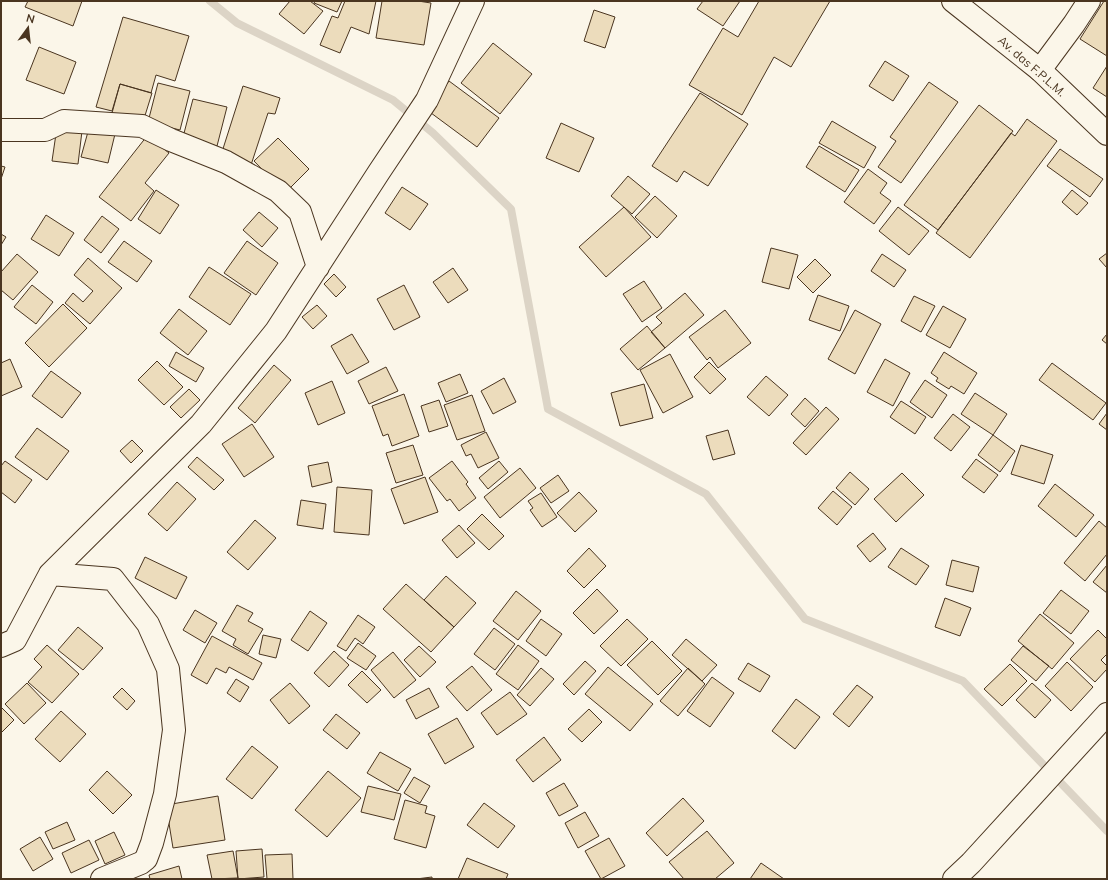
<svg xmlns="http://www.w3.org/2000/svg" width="1108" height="880" font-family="Mulish,sans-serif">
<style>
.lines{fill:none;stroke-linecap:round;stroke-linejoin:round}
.stream{stroke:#dcd4c6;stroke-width:8}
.building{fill:#ecdcbc;stroke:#4a3520}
.street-casing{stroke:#4a3520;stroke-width:24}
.primary-casing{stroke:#4a3520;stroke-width:24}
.street{stroke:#fbf6e9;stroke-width:22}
.primary{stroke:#fbf6e9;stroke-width:22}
.labels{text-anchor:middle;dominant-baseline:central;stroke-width:3;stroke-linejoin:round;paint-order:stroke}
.street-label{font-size:12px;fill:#4a3520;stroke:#fbf6e9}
</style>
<rect width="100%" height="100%" fill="#fbf6e9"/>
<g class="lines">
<path class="stream" d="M210,1L237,23L393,100L433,133L511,209L548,409L706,494L805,619L963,681L1107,831"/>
</g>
<path class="building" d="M28,1H82L73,26L25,7Z
M290,1H310L323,11L304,34L279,14Z
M315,1H342L337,12L314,3Z
M345,1H376L369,34L351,27L340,53L320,45L332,16L338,18Z
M382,1H418L431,3L424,45L376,38Z
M703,1H740L723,26L697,9Z
M759,1H830L791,67L774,57L742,115L689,85L723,28L738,37Z
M1104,1H1107V56L1080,39Z
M594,10L615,17L605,48L584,41Z
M123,17L189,36L175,81L156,75L151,93L120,84L112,111L96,107Z
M493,43L532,74L500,114L461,83Z
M39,47L76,62L64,94L26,80Z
M885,61L909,76L893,101L869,86Z
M1107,66V97L1093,88Z
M449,81L499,118L477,147L427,110Z
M929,82L958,102L901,183L878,167L896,141L890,137Z
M158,83L190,91L180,130L148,122Z
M120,84L152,93L143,122L112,113Z
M243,86L280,98L275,114L268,113L251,165L221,155Z
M700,93L748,124L708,186L684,171L677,182L652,166Z
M193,99L227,107L217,146L183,137Z
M979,105L1013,131L938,230L904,205Z
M1027,119L1057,141L970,258L936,233L1011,133L1015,136Z
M832,121L876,147L864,168L819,143Z
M561,123L594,138L579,172L546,158Z
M57,127L82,131L78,164L52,161Z
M89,128L115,134L108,163L81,157Z
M147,136L169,153L145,183L154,191L131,221L99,197Z
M278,138L309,169L285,193L254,161Z
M819,146L859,170L845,192L806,167Z
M1060,149L1103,179L1090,197L1047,166Z
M1,166L5,167L1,179Z
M868,169L887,183L880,193L891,201L874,224L844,202Z
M628,176L650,194L632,214L611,196Z
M402,187L428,204L410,230L385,213Z
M156,190L179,205L160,234L138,219Z
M1072,190L1088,203L1077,215L1062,202Z
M655,196L677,216L657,238L635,217Z
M624,207L651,237L606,277L579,247Z
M898,207L929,231L909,255L879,231Z
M259,212L278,228L262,247L243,230Z
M46,215L74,233L59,256L31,239Z
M102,216L119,229L101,253L84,240Z
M1,234L6,237L1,245Z
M124,241L152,261L137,282L108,262Z
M247,241L278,263L256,295L224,273Z
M771,248L798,255L789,289L762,282Z
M1107,253V268L1099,259Z
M17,254L38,272L13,300L1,290V272Z
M882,254L906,270L894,287L871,271Z
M88,258L122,288L90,324L65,303L73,293L83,302L93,291L74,275Z
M815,259L831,275L813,293L797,277Z
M209,267L251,294L230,325L189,297Z
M453,268L468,290L448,303L433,282Z
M334,274L346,287L336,297L324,284Z
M644,281L662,308L642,322L623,294Z
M32,285L53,302L36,324L14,307Z
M404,285L420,317L394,330L377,299Z
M685,293L704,315L665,348L651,332L662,323L656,317Z
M818,295L849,306L840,331L809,320Z
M914,296L935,306L921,332L901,321Z
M63,304L87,328L49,367L25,343Z
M317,305L327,316L313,329L302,317Z
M943,306L966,319L950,348L926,335Z
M179,309L207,331L188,355L160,333Z
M725,310L751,343L718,368L710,357L707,360L689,337Z
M855,310L881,324L855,374L828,359Z
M647,326L665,348L638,370L620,349Z
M352,334L369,362L347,374L331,346Z
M1107,334V344L1102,340Z
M176,352L204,368L196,382L169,366Z
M944,352L977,373L964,394L951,386L949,389L936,381L938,378L931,373Z
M670,354L693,397L663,413L640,370Z
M10,359L22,387L1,396V363Z
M885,359L910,373L893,406L867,392Z
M157,361L183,387L164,405L138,380Z
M709,362L726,379L710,394L694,377Z
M1052,363L1106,403L1093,420L1039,380Z
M274,365L291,380L255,423L238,408Z
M386,367L398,391L369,404L358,381Z
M51,371L81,393L62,418L32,396Z
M460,374L468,393L446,402L438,383Z
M766,376L788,395L769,416L747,397Z
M504,378L516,402L493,414L481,391Z
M925,380L947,395L932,418L910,402Z
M332,381L345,413L318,425L305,393Z
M644,384L653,418L620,426L611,393Z
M189,389L200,400L181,418L170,407Z
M975,393L1007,414L993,435L961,414Z
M404,394L419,436L392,446L388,434L383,436L372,406Z
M472,395L485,431L457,440L444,405Z
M805,398L819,411L805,427L791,414Z
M439,400L448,426L429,432L421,406Z
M901,401L926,417L915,434L890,417Z
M826,407L839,419L806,455L793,443Z
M1107,413V430L1099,424Z
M953,414L970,427L951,451L934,438Z
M252,424L274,457L244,477L222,444Z
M37,428L69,451L47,480L15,457Z
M728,430L735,454L713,460L706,436Z
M486,432L499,458L478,468L471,454L466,456L461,445Z
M993,435L1015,451L1000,472L978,455Z
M132,440L143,451L131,463L120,451Z
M413,445L423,475L396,483L386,453Z
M1021,445L1053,455L1044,484L1011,474Z
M197,457L224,480L214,490L188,467Z
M976,459L998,475L984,493L962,477Z
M5,461L32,480L15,503L1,492V466Z
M452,461L468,482L466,484L476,498L459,511L450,499L447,501L429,478Z
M499,461L508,472L488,489L479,478Z
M328,462L332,482L312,487L308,466Z
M520,468L536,488L500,518L484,497Z
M850,472L869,489L855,505L836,488Z
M902,473L924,495L896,522L874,499Z
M558,475L569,491L551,503L540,488Z
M425,477L438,512L404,524L391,489Z
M177,482L196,499L167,531L148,514Z
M1055,484L1094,515L1076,537L1038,506Z
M337,487L372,490L369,535L334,532Z
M833,491L852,507L837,525L818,508Z
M579,492L597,511L575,532L557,513Z
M541,493L557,517L542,527L530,510L533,508L528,501Z
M301,500L326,504L323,529L297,525Z
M482,514L504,536L489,550L467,529Z
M255,520L276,538L248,570L227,552Z
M1099,521L1107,528V554L1085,581L1064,563Z
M459,525L475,543L457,558L442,540Z
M873,533L886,549L870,562L857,546Z
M589,548L606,566L584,588L567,571Z
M901,548L929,566L916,585L888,567Z
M145,557L187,577L176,599L135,578Z
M952,560L979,567L973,592L946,585Z
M1107,565V593L1093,582Z
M446,576L476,603L454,627L424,600Z
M406,584L454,627L431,652L383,609Z
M597,589L618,611L594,634L573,613Z
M1061,590L1089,611L1071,634L1043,613Z
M516,591L541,611L518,640L493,621Z
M945,598L971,608L960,636L935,627Z
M237,605L253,613L248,621L263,629L248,654L233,645L236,639L222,631Z
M195,610L217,623L205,643L183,630Z
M310,611L327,623L308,651L291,640Z
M1040,614L1074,643L1052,669L1018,641Z
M358,615L375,627L363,644L355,638L346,651L337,646Z
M541,619L562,634L546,656L526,641Z
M627,619L648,639L621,666L600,646Z
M78,627L103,648L83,670L58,650Z
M494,628L515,644L495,670L474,654Z
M1098,630L1107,639V654L1101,660L1107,666V669L1095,682L1070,659Z
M263,635L281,639L276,658L259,654Z
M212,636L262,663L253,680L229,667L226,673L216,668L207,684L191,675Z
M686,639L717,665L702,681L672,655Z
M652,641L682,671L658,695L627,665Z
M358,643L376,656L366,670L347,658Z
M47,645L79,674L52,703L28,682L42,667L34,659Z
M518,645L539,661L518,690L496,674Z
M419,646L436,662L420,677L404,660Z
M1023,646L1049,666L1036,681L1011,660Z
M334,651L349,665L329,687L314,673Z
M393,652L416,680L394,698L371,670Z
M585,661L596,671L574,695L563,684Z
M1067,662L1093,687L1071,711L1045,686Z
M748,663L770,676L760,692L738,679Z
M1010,664L1027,681L1002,706L984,689Z
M472,666L492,690L467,711L446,687Z
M608,667L653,704L630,731L585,694Z
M541,668L554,679L530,706L517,695Z
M688,668L705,684L678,716L660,701Z
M362,671L381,690L367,703L348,685Z
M712,677L734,693L710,727L687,711Z
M236,679L249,687L240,702L227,693Z
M27,683L46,703L24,724L5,704Z
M290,683L310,706L289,724L270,700Z
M1032,683L1051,700L1035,718L1016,700Z
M857,685L873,697L849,727L833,714Z
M122,688L135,701L127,710L113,697Z
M429,688L439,707L416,719L406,700Z
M510,692L527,714L497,735L481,713Z
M796,699L820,717L795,749L772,731Z
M1,707L14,720L1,733Z
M589,709L602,722L582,742L568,729Z
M61,711L86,734L60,762L35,739Z
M336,714L360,733L347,749L323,730Z
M457,718L474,747L445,764L428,734Z
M544,737L561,760L533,782L516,760Z
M252,746L278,767L252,799L226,779Z
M380,752L411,769L398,791L367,773Z
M107,771L132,795L113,814L89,790Z
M328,771L361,798L327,837L295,810Z
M414,777L430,786L420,803L404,793Z
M564,783L578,806L559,816L546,793Z
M368,786L401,794L394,820L361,812Z
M218,796L225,840L173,848L166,805Z
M683,798L704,821L667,856L646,833Z
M405,800L427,806L425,813L435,816L426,848L394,839Z
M484,803L515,826L498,848L467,825Z
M585,812L599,836L578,848L565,823Z
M67,822L75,840L53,849L45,832Z
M707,831L734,863L715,879H684L669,862Z
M114,832L125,855L105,864L95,841Z
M40,837L53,859L33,871L20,849Z
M609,838L625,866L601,879L585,851Z
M89,840L99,860L71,873L62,853Z
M262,849L264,877L238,879L236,851Z
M233,851L238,878L212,879L207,855Z
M292,854L293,879H267L265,855Z
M467,858L508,874L506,879H458Z
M761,863L784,879H750Z
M179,866L182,879H150L149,875Z
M432,877V879H416Z"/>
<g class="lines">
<defs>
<path id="street" d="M1040,70L1074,24L1089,1
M1,130H45L64,121L142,126L171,140L226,162L278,191L300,212L318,267
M50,574L113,579L148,624L168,669L174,730L165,794L152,843L146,859L141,863L102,879
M1,646L15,640L50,574L201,424L276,331L379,172L427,100L473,1
M954,879L971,863L1107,714"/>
<path id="primary" d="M953,1L1040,70L1107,134"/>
</defs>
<use href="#street" class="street-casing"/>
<use href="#primary" class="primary-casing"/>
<use href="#street" class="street"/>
<use href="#primary" class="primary"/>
</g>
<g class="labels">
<g class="street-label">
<text transform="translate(1032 66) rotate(41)">Av. das F.P.L.M.</text>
</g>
</g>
<rect width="1108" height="880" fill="none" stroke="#4a3520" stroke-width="4"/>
<g transform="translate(28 28) rotate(15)" stroke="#fbf6e9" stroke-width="3" paint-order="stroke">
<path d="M0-3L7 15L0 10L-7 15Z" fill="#4a3520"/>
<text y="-6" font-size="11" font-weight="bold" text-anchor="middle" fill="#4a3520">N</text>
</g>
</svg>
